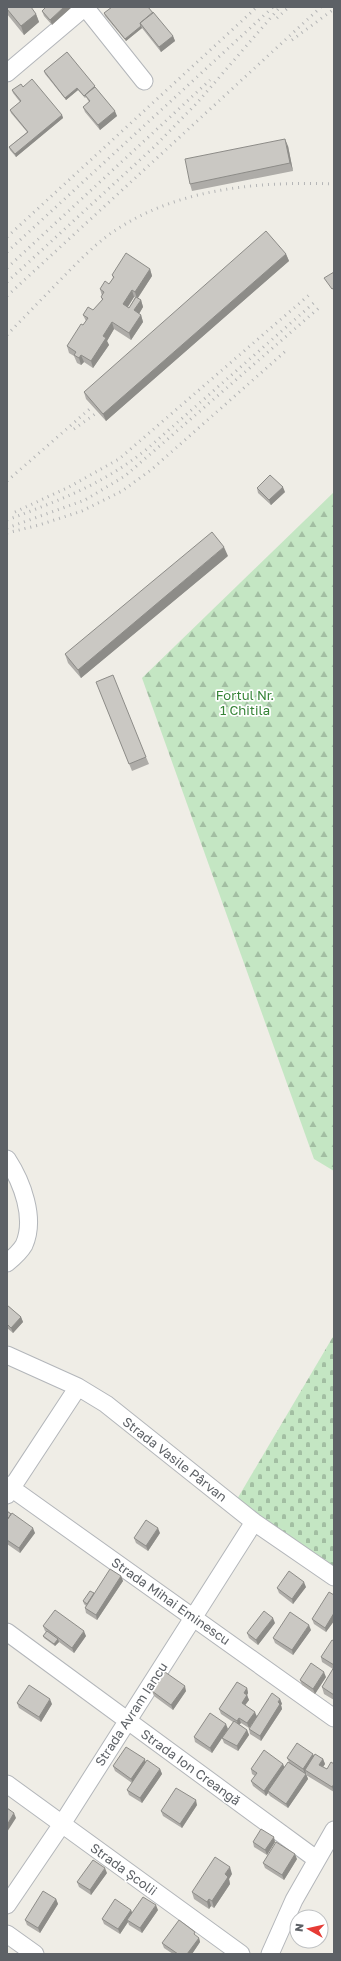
<svg xmlns="http://www.w3.org/2000/svg" width="341" height="1961" font-family="'Golos Text',sans-serif">
<style>
.forest{fill:url(#forest-firs)}
.cemetery{fill:url(#cemetery-stones)}
.lines{fill:none;stroke-linecap:round;stroke-linejoin:round}
.minor-casing{stroke:#b3b6ba;stroke-width:19}
.minor{stroke:#fff;stroke-width:17}
.rail{stroke:#b4b5b6;stroke-width:3;stroke-dasharray:1 5;stroke-linecap:butt}
.wall{fill:#aeaca8;fill-rule:evenodd}
.shaded-wall{fill:#8d8c88}
.building{fill:#cac8c3;stroke:#8d8c88}
.labels{text-anchor:middle;dominant-baseline:central;stroke-width:3.5;stroke-linejoin:round;paint-order:stroke}
.park-label{font-size:13px;fill:#368437;stroke:#fff}
.street-label{font-size:13px;fill:#5d6166;stroke:#fff}
</style>
<defs>
<pattern id="forest-firs" width="22" height="20" patternUnits="userSpaceOnUse"><rect width="22" height="20" fill="#c4e6c3"/><path d="M5 1l3.5 6h-7zM16 11l3.5 6h-7z" fill="#a2bea2"/></pattern>
<pattern id="cemetery-stones" width="16" height="16" patternUnits="userSpaceOnUse"><rect width="16" height="16" fill="#c4e6c3"/><path d="M2 7V4a2 2 0 0 1 4 0v3zM10 15v-3a2 2 0 0 1 4 0v3z" fill="#a2bea2"/></pattern>
</defs>
<rect width="100%" height="100%" fill="#efede6"/>
<path class="forest" d="M334,492V1171L314,1159L142,678Z"/>
<path class="cemetery" d="M334,1335V1567L236,1501Z"/>
<g class="lines">
<defs>
<path id="minor" d="M85,7L144,81
M7,73L85,7
M7,1159C22,1182 36,1218 24,1245C20,1252 13,1258 7,1263
M7,1355L78,1387L106,1404L254,1522L334,1577
M7,1485L334,1718
M7,1495L78,1387
M7,1632L316,1859
M7,1784L241,1954
M7,1905L62,1824L254,1522
M7,1934L35,1954
M270,1954L294,1900L334,1830"/>
</defs>
<use href="#minor" class="minor-casing"/>
<use href="#minor" class="minor"/>
<path class="rail" d="M277,18L289,7
M292,40L334,9
M7,237L257,7
M7,252L273,7
M7,268L210,80
M7,282L154,147L197,103L280,7
M7,296L321,7
M7,335C26,315 45,296 64,276C81,259 99,240 119,228C181,188 262,181 334,184
M74,429L98,412
M7,481L93,406
M15,512L69,487L119,459L309,295
M7,520C60,500 102,485 147,449L316,301
M7,528L85,500L125,476L320,307
M7,533L39,525L82,511L122,491L151,470L288,349"/>
</g>
<path class="wall" d="M7,7L36,14L39,22L24,35L7,14Z
M46,7L52,25L44,16L42,11Z
M112,7L173,36L175,41L161,52L142,28L126,41L105,16L104,13Z
M67,52L117,116L100,130L85,112L83,107L89,102L86,97L85,98L78,90L66,100L45,74L44,71Z
M23,87L62,115L63,118L16,157L10,150L9,147L27,132L11,113L10,110L20,102L13,93L12,90Z
M288,146L293,171L192,191L190,184Z
M286,254L289,261L106,421L86,399L84,392Z
M150,269L152,276L138,298L141,300L143,307L139,314L141,315L143,322L131,340L114,329L107,341L109,345L93,368L84,362L81,365L77,363L74,356L69,353L67,346L86,321L83,315L93,310L102,300L101,297L102,296L100,289L109,284L113,278L112,275ZM134,297H135L129,308L128,307Z
M257,488L285,492L271,505L258,493Z
M228,556L81,678L68,663L65,654Z
M99,689L146,757L149,764L132,771Z
M7,1305L21,1317L23,1322L13,1333L7,1328Z
M7,1511L35,1533L20,1553L7,1544Z
M160,1533L148,1551L136,1543L134,1538Z
M121,1576L123,1581L97,1620L86,1613L85,1608L86,1606L84,1604L83,1601Z
M306,1587L293,1604L279,1593L277,1588Z
M334,1595V1621L326,1632L314,1624L312,1619Z
M275,1623L258,1645L249,1638L247,1633Z
M43,1626L86,1636L74,1653L59,1642L55,1646L44,1638L43,1636L46,1632L45,1631Z
M311,1630L293,1655L275,1643L273,1638Z
M334,1641V1700L324,1694L322,1687L333,1669L322,1662L321,1657Z
M326,1677L315,1694L302,1685L300,1680Z
M247,1688L248,1693L247,1695L249,1700L245,1705L257,1716L280,1699L282,1704L281,1705L282,1709L261,1741L250,1734L249,1729L255,1720L249,1728L241,1723L239,1724L247,1730L249,1735L238,1751L224,1743L222,1738L212,1753L195,1742L194,1737L228,1729L222,1737L233,1722L221,1714L219,1709Z
M152,1691H186L173,1710L154,1696Z
M17,1703L52,1704L41,1722L19,1708Z
M314,1755L323,1759L325,1764L323,1767L327,1769L334,1792L306,1775V1773L308,1779L288,1808L270,1796L268,1793L266,1796L253,1786L251,1781L255,1776L252,1774L251,1769L283,1764L284,1767L289,1762L287,1758Z
M146,1762L160,1769L162,1774L142,1803L129,1795L127,1790L132,1783L115,1771L113,1766Z
M197,1805L182,1828L163,1816L161,1811Z
M253,1842H275L267,1855L254,1847Z
M297,1859L284,1880L265,1868L263,1863Z
M107,1873L91,1895L79,1887L77,1882Z
M232,1874L229,1879L230,1884L214,1908L211,1906L209,1909L194,1899L192,1892Z
M56,1899L58,1904L40,1933L27,1925L25,1920Z
M131,1910L132,1913L158,1910L142,1933L129,1925L128,1922L120,1934L104,1924L102,1919Z
M199,1938L200,1942L192,1954H173L164,1948L162,1943Z"/>
<path class="shaded-wall" d="M64,7H72L52,25L50,20Z
M36,14L39,22L24,35L21,26Z
M141,26L142,28L126,41L125,39Z
M173,36L175,41L161,52L159,47Z
M77,88L78,90L66,100L65,98Z
M115,111L117,116L100,130L98,125Z
M62,115L63,118L16,157L15,154Z
M285,139L288,146L293,171L290,163Z
M286,254L289,261L106,421L103,414Z
M150,269L152,276L137,299L135,292Z
M132,290L134,297L125,311L123,304Z
M141,300L143,307L137,317L134,310Z
M141,315L143,322L131,340L129,333Z
M112,322L114,329L107,341L109,345L93,368L91,361L103,336Z
M81,355L84,362L81,365L79,358Z
M283,487L285,492L271,505L269,500Z
M224,547L228,556L81,678L78,670Z
M21,1317L23,1322L13,1333L11,1328Z
M33,1528L35,1533L20,1553L19,1548Z
M158,1528L160,1533L148,1551L146,1546Z
M121,1576L123,1581L97,1620L96,1615Z
M304,1582L306,1587L293,1604L292,1599Z
M334,1613V1621L326,1632L325,1628Z
M273,1618L275,1623L258,1645L256,1640Z
M309,1625L311,1630L293,1655L292,1650Z
M84,1631L86,1636L74,1653L72,1648Z
M58,1639L59,1642L55,1646L54,1644Z
M324,1672L326,1677L315,1694L313,1689Z
M185,1686L186,1691L173,1710L171,1705Z
M247,1688L248,1693L247,1695L249,1700L243,1708L242,1703L244,1693Z
M50,1699L52,1704L41,1722L39,1717Z
M280,1699L282,1704L281,1705L282,1709L261,1741L260,1736Z
M255,1712L257,1717L249,1728L247,1723Z
M239,1718L241,1723L238,1726L237,1721Z
M226,1724L228,1729L212,1753L210,1748Z
M247,1730L249,1735L238,1751L237,1746Z
M313,1754L315,1759L305,1770L306,1773L305,1774L303,1769Z
M145,1759L146,1764L133,1784L131,1779Z
M323,1759L325,1764L321,1770L319,1765Z
M283,1764L285,1769L268,1791V1793L266,1796L264,1791Z
M160,1769L162,1774L142,1803L140,1798Z
M306,1774L308,1779L288,1808L286,1804Z
M334,1784V1792L332,1787Z
M196,1800L197,1805L182,1828L180,1824Z
M14,1813L16,1818L7,1832V1825Z
M274,1837L275,1842L267,1855L265,1850Z
M295,1854L297,1859L284,1880L282,1875Z
M230,1867L232,1874L229,1879L230,1884L214,1908L212,1901L225,1874Z
M105,1868L107,1873L91,1895L90,1890Z
M56,1899L58,1904L40,1933L38,1928Z
M209,1899L211,1906L209,1909L207,1902Z
M156,1905L158,1910L142,1933L140,1928Z
M131,1910L133,1915L127,1920L128,1922L120,1934L118,1929Z
M199,1938L200,1942L192,1954H187Z"/>
<path class="building" d="M7,7H31L36,14L21,26L7,9Z
M46,7H64L50,20L42,11Z
M112,7H148L153,13L140,23L141,26L125,39L104,13Z
M153,12L173,36L159,47L140,23Z
M67,52L95,86L84,96L77,88L65,98L44,71Z
M32,79L62,115L15,154L9,147L28,132L10,110L21,101L12,90L21,84L23,87Z
M95,87L115,111L98,125L83,107L90,101L85,95Z
M285,139L290,163L190,184L185,159Z
M266,231L286,254L103,414L84,392Z
M126,253L150,269L135,292L132,290L123,304L129,308L136,297L141,300L134,310L141,315L129,333L112,322L103,336L106,338L91,361L81,355L79,358L74,355L76,352L67,346L81,324L83,325L88,318L83,315L88,307L93,310L103,299L101,297L104,292L100,289L105,281L109,284L114,277L112,275Z
M334,272V288L332,289L324,278Z
M270,475L283,487L269,500L257,488Z
M212,532L224,547L78,670L65,654Z
M113,675L146,757L129,764L96,682Z
M7,1305L21,1317L11,1328L7,1324Z
M7,1511L11,1514L7,1520Z
M12,1513L33,1528L19,1548L7,1540V1520Z
M146,1520L158,1528L146,1546L134,1538Z
M110,1569L121,1576L96,1615L85,1608Z
M289,1571L304,1582L292,1599L277,1588Z
M90,1591L94,1593L87,1604L83,1601Z
M329,1592L334,1595V1613L325,1628L312,1619Z
M55,1610L84,1631L72,1648L43,1626Z
M264,1611L273,1618L256,1640L247,1633Z
M290,1612L309,1625L292,1650L273,1638Z
M47,1631L58,1639L54,1644L43,1636Z
M332,1640L334,1641V1665L321,1657Z
M311,1663L324,1672L313,1689L300,1680Z
M334,1667V1695L322,1687Z
M165,1672L185,1686L171,1705L152,1691Z
M237,1682L247,1688L244,1693L247,1695L242,1703L255,1712L247,1723L239,1718L237,1721L219,1709Z
M29,1685L50,1699L39,1717L17,1703Z
M272,1693L280,1699L278,1702L280,1704L260,1736L249,1729Z
M210,1713L226,1724L210,1748L194,1737Z
M234,1721L247,1730L237,1746L222,1738Z
M297,1743L313,1754L303,1769L287,1758Z
M126,1747L145,1759L131,1779L113,1766Z
M264,1750L283,1764L264,1791L251,1781L257,1773L251,1769Z
M315,1754L323,1759L319,1765L327,1769L331,1762L334,1764V1784L332,1787L305,1770Z
M147,1760L160,1769L140,1798L127,1790Z
M288,1762L306,1774L286,1804L268,1791Z
M176,1788L196,1800L180,1824L161,1811Z
M7,1808L14,1813L7,1825Z
M261,1829L274,1837L265,1850L253,1842Z
M276,1842L295,1854L282,1875L263,1863Z
M215,1857L230,1867L225,1874L228,1877L212,1901L209,1899L207,1902L192,1892Z
M93,1860L105,1868L90,1890L77,1882Z
M43,1891L56,1899L38,1928L25,1920Z
M143,1897L156,1905L140,1928L127,1920Z
M115,1899L131,1910L118,1929L102,1919Z
M179,1920L195,1932L194,1934L199,1938L187,1954H178L162,1943Z"/>
<g class="labels">
<g class="park-label">
<text x="245" y="695">Fortul Nr.<tspan x="245" dy="15">1 Chitila</tspan></text>
</g>
<g class="street-label">
<text transform="translate(175 1459) rotate(38)">Strada Vasile Pârvan</text>
<text transform="translate(171 1601) rotate(35)">Strada Mihai Eminescu</text>
<text transform="translate(131 1714) rotate(-57)">Strada Avram Iancu</text>
<text transform="translate(191 1767) rotate(36)">Strada Ion Creangă</text>
<text transform="translate(124 1869) rotate(36)">Strada Școlii</text>
</g>
</g>
<rect width="341" height="1961" fill="none" stroke="#5d6166" stroke-width="16"/>
<g transform="translate(309 1929) rotate(278)"><circle r="19" fill="#ffffff" stroke="#bec0c2"/>
<path d="M0-3L7 15L0 10L-7 15Z" fill="#e63b35"/>
<text y="-6" font-size="11" font-weight="bold" text-anchor="middle" fill="#5d6166">N</text>
</g>
</svg>
